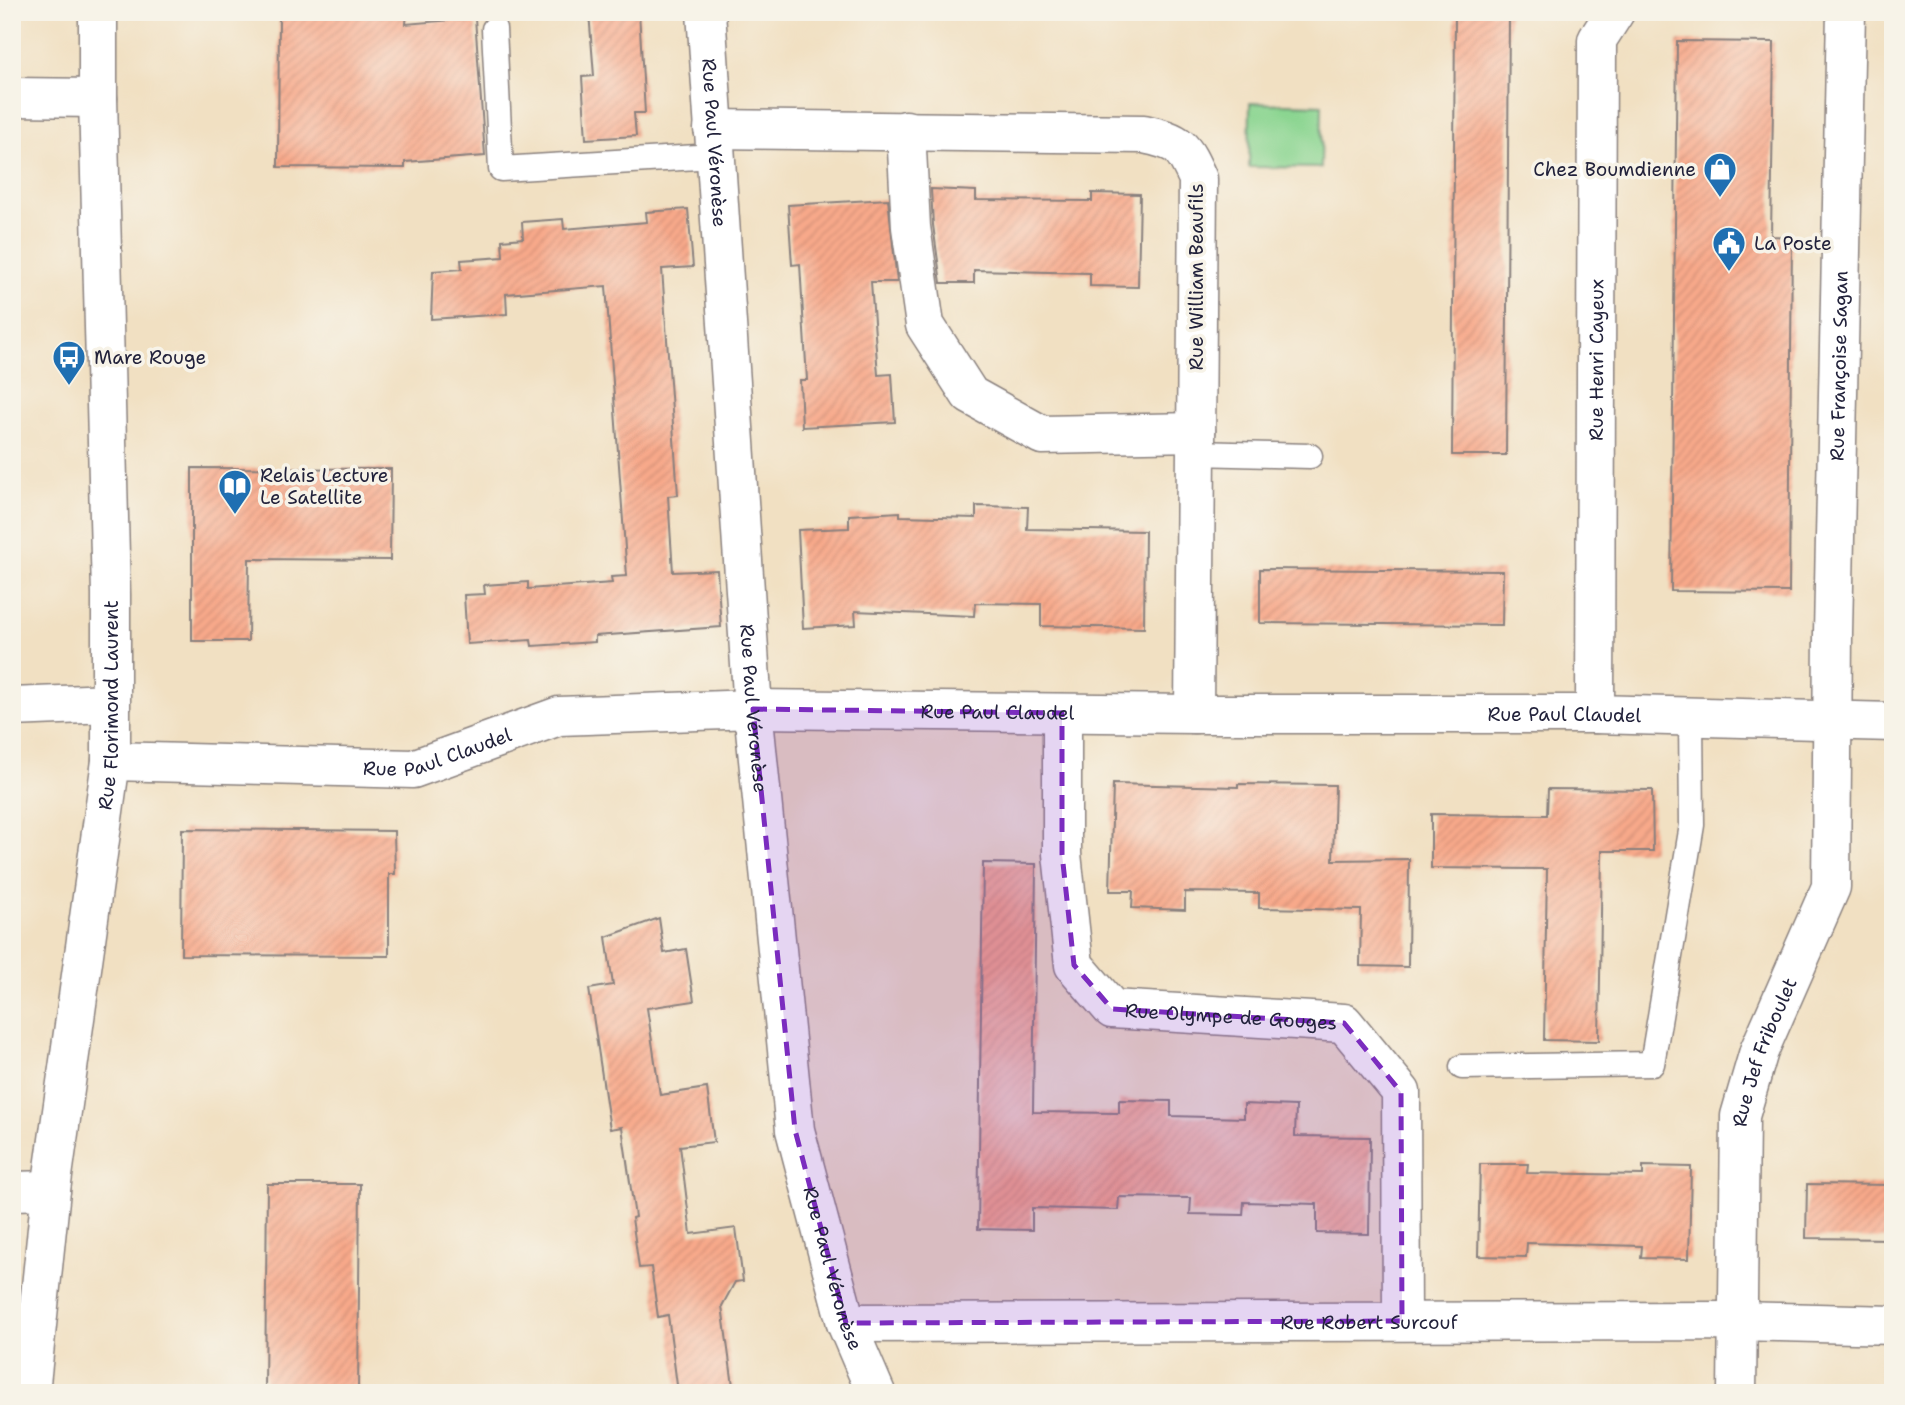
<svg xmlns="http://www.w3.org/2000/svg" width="1905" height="1405" font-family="'Shantell Sans',sans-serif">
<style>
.green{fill:#8bd591;stroke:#567c66;stroke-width:2}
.building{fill:url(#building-hatch)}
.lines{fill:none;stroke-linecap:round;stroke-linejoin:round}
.service-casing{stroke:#8a817e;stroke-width:27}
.minor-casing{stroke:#8a817e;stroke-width:41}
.service{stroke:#fff;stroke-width:24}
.minor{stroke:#fff;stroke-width:38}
.marked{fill:#7b2cbf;fill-opacity:0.2;stroke:#7b2cbf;stroke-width:5;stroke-dasharray:14 9;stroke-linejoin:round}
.labels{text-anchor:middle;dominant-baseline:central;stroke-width:7;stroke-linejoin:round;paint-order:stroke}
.street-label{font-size:19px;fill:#22223b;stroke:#f7f3e8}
.poi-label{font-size:19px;fill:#22223b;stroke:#f7f3e8;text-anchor:start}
</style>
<defs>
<pattern id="building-hatch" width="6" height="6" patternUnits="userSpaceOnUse" patternTransform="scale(1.75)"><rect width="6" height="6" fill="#f8a98a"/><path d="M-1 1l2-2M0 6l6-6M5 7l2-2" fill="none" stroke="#d49178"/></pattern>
</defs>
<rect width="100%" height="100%" fill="#f7f3e8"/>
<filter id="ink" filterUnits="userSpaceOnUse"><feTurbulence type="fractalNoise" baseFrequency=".0143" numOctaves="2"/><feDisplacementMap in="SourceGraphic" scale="14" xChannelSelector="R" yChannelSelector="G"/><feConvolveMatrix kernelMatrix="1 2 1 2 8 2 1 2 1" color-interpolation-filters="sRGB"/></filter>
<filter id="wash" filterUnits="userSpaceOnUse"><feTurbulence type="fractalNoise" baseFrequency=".00686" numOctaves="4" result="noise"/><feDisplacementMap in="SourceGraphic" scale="28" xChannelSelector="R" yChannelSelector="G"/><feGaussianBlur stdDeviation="1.57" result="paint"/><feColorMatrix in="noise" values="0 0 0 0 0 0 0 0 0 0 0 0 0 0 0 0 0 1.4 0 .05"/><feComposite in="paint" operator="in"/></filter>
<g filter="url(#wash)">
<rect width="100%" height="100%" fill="#f1e0c2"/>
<path class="green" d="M1250,103L1322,105L1321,168L1249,167Z"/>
<g id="blocks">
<path class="building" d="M279,12H407L406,24L475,18L485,156L405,162V168L278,167Z
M589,12H639L645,113H634L636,136L586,139L582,77L594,76Z
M1455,12H1509L1506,455H1452Z
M1677,41L1774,42L1771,236L1792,237L1789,592L1671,591Z
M931,189L976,191V200L1092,201V193L1140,194L1138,287L1090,286V273L974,270V283H941L933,225Z
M888,199L897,282H871L878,375L892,374L895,422L802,427L800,380H807L800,264L792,265L788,205Z
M688,209L693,267L662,269L678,495L668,496L673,572L717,570L721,627L595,636V642L532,646L531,640L467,644L464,595L485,594L484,585L528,582V589L612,583L611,577L627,576L606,286L506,294L507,314L431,319L433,271L462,269L461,260L503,257L502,240L523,238L522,222L563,219L564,229L647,222L646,212Z
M192,468L391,469L390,560L249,559L248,641H192Z
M976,506L1028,507L1027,529L1145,531L1144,628L1041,626V604L975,603L974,616L855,611L856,625L803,628L798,530L849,528V515L900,512V516L976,518Z
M1260,569L1503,571L1502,625L1260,623Z
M1113,784L1238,787V784L1335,785L1333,860L1409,859L1408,967L1360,966L1361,910L1259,908V893L1185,892V910L1132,908L1133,891H1110Z
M1548,789L1652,790L1653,851H1602L1599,1041L1544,1040L1547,869L1431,868V814L1547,815Z
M182,829L394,831L395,874H389V956L181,955Z
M983,863L1036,864L1033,1112L1119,1113V1100L1171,1101V1116L1244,1118V1104L1296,1106L1295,1136L1370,1137L1369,1234L1317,1233V1204L1244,1202L1243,1215L1190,1214L1191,1198L1119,1197L1118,1210L1032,1208V1230L978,1229Z
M659,918L664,953L686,949L694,1001L647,1008L660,1095L707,1088L714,1142L680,1146L691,1234L736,1228L743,1281L735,1282L722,1306L734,1393H678L668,1315L658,1317L651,1267L639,1268L632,1218L635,1217L622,1127L610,1129L589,989L613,985L606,937Z
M1480,1164H1528L1527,1173L1643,1175V1166L1691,1167L1689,1259L1641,1258L1642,1246L1527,1243L1526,1257L1478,1256Z
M267,1184H360L358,1393H265Z
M1807,1184L1893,1185V1239L1806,1238Z"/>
</g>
</g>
<g filter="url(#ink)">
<use href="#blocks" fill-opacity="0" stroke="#8a817e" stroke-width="2"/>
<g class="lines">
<defs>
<path id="service" d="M494,29L501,169L714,156
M1196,453L1310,456
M1462,1067L1652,1064L1692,825L1691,717"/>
<g id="minor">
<path id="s1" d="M706,12L753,709L795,1130L846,1323L876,1393"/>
<path d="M12,97L98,98"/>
<path d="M713,129L1144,134C1181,142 1183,146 1198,179L1194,714"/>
<path d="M906,130L911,227L925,325L970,395L1042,435L1196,432"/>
<path d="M12,707L110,703"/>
<path id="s2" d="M1062,713V854L1074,965L1112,1009L1344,1023L1401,1092L1402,1321"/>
<path id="s3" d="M1595,714L1597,40L1615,12"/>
<path id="s4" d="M111,761L413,769L559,716L753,709L1194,714H1595L1893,722"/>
<path d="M12,1191L51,1190"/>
<path id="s5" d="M846,1323L1736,1321L1893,1325"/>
<path id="s6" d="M30,1393L51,1190L111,761V594L98,98V12"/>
<path id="s7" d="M1737,1393L1740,1116L1759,1051L1831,887L1833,633L1846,12"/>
</g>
</defs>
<use href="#service" class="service-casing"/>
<use href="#minor" class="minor-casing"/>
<use href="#service" class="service"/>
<use href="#minor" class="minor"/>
</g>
</g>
<path class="marked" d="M753,709L1062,713V854L1074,965L1112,1009L1344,1023L1401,1092L1402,1321L846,1323L795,1130Z"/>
<defs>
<symbol id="shop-pin" viewBox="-11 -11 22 30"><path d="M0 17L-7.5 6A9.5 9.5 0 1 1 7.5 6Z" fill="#1f6fb2" stroke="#f7f3e8"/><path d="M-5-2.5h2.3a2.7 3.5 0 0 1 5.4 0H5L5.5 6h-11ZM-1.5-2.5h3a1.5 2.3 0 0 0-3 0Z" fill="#fff"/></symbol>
<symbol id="civic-pin" viewBox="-11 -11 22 30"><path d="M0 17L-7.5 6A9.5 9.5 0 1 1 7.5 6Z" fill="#1f6fb2" stroke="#f7f3e8"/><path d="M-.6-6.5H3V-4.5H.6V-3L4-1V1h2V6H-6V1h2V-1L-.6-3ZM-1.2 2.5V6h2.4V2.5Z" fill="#fff"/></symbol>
<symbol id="bus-pin" viewBox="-11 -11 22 30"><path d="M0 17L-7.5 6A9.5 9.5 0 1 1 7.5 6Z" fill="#1f6fb2" stroke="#f7f3e8"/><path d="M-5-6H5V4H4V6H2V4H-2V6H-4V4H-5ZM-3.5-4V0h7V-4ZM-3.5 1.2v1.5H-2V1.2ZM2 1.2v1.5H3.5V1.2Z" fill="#fff"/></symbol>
<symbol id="library-pin" viewBox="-11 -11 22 30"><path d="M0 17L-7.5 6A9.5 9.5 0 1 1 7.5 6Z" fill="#1f6fb2" stroke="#f7f3e8"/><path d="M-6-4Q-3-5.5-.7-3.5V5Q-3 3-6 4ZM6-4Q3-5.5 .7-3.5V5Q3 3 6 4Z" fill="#fff"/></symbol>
</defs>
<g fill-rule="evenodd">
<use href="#shop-pin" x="1701" y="150" width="38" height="52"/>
<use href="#civic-pin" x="1710" y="224" width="38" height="52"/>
<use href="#bus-pin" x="50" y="338" width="38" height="52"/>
<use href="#library-pin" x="216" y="467" width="38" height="52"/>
</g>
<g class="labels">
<g class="street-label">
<text stroke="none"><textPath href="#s1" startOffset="131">Rue Paul Véronèse</textPath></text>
<text transform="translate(1196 277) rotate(-90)">Rue William Beaufils</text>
<text stroke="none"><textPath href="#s3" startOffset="354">Rue Henri Cayeux</textPath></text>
<text stroke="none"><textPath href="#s7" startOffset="1045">Rue Françoise Sagan</textPath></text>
<text stroke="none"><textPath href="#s6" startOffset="693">Rue Florimond Laurent</textPath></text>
<text stroke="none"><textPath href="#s1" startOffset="698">Rue Paul Véronèse</textPath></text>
<text stroke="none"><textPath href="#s4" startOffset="896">Rue Paul Claudel</textPath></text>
<text stroke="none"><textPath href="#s4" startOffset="1463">Rue Paul Claudel</textPath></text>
<text stroke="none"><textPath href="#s4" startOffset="329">Rue Paul Claudel</textPath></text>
<text stroke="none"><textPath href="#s2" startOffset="430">Rue Olympe de Gouges</textPath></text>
<text stroke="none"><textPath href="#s7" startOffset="345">Rue Jef Friboulet</textPath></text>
<text stroke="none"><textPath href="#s1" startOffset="1265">Rue Paul Véronèse</textPath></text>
<text stroke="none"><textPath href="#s5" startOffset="523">Rue Robert Surcouf</textPath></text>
</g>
<g class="poi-label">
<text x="1696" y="169" text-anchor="end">Chez Boumdienne</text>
<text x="1754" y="243">La Poste</text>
<text x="94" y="357">Mare Rouge</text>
<text x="260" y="475">Relais Lecture<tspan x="260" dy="22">Le Satellite</tspan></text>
</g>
</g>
<rect width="1905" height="1405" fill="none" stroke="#f7f3e8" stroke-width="42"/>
</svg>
